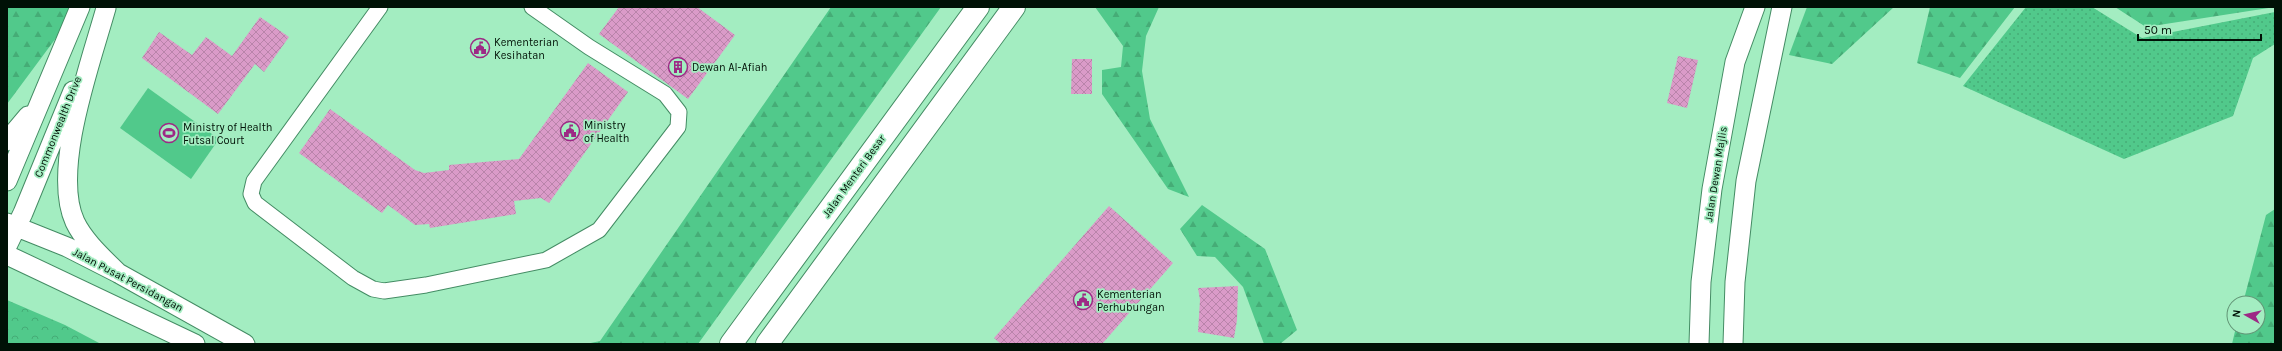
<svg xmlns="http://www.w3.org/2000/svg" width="2282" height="351" font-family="Karla,sans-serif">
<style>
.grass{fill:url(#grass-dots)}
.forest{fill:url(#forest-firs)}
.park{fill:url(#park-crowns)}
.pitch{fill:#51c98b}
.building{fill:url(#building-cross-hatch)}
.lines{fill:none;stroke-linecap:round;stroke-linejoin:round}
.minor-casing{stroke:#448c64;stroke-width:17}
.tertiary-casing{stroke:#448c64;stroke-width:21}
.primary-casing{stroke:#448c64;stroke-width:24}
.minor{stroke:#fff;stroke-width:15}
.tertiary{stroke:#fff;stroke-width:19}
.primary{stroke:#fff;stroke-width:22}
.labels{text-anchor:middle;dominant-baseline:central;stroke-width:3.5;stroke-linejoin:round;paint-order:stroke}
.poi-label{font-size:11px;fill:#001106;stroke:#a3edc1;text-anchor:start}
.street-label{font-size:11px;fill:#001106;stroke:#a3edc1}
</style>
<defs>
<pattern id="grass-dots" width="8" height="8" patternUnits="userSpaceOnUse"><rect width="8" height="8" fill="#51c98b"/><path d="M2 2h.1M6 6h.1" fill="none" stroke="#45ac76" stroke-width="1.8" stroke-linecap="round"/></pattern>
<pattern id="forest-firs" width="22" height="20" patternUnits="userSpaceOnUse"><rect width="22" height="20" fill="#51c98b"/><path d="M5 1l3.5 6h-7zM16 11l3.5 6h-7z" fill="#45ac76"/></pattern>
<pattern id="park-crowns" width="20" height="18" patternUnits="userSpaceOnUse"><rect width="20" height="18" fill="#51c98b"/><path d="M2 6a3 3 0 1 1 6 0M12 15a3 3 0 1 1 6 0" fill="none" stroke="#45ac76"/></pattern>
<pattern id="building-cross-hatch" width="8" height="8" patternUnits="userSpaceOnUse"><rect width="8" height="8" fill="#da9bc8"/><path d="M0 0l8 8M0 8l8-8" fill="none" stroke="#b984aa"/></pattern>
</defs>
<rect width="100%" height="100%" fill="#a3edc1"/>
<path class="grass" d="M2026,7H2092L2142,38L2275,12V44L2253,58L2233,116L2124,159L1963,86Z"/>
<path class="forest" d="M7,7H79L7,104Z
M831,7H941L698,344H586L600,341Z
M1095,7H1159L1146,36L1142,71L1150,119L1189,197L1168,189L1102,94V70L1121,67L1123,46Z
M1807,7H1894L1832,64L1789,55Z
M1930,7H2015L1960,78L1917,63Z
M2115,7H2275L2146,27Z
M1202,205L1265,249L1297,330L1280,344H1264L1243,287L1215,257L1197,256L1180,229Z
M2275,209V344H2232L2236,327H2258V303H2243L2266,215Z"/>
<path class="park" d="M7,300L65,325L101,344H7Z"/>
<path class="pitch" d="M148,88L219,139L191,179L120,128Z"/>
<path class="building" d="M619,7H697L735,35L688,99L599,34Z
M260,17L289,37L264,72L255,64L218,114L142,58L159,32L192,55L206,37L232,56Z
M1678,56L1698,60L1687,108L1667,103Z
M1072,59H1092V94H1071Z
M588,63L628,92L549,203L541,198L514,201L516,214L430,228L429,224L415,225L388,205L382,213L299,153L330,109L415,170L424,173L449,170V165L519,159Z
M1109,206L1173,263L1102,344H1001L994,338Z
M1238,286L1237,320L1234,338L1198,332L1200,300L1198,288Z"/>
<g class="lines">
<defs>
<path id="minor" d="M380,7L254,181L251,194L255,203L353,278L373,289L384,291L426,285L546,260L599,230L678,127L679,112L665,94L589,47L532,7"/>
<path id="tertiary" d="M106,8C91,62 51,170 75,222C84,241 103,258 118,273
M7,141L28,116
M7,181L80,7
M7,223L67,247L118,273L245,344
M7,246L23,213L73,91
M7,255L195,344
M1699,344L1701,282L1712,189L1735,62L1755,7
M1733,344L1735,282L1746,181L1782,7"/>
<path id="primary" d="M731,344L978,7
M767,344L1014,7"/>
</defs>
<use href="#minor" class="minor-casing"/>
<use href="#tertiary" class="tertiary-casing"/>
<use href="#primary" class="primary-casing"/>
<use href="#minor" class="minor"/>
<use href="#tertiary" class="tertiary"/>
<use href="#primary" class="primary"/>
</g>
<defs>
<symbol id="civic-ring" viewBox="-11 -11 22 22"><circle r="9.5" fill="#a3edc1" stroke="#9d2985" stroke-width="1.5"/><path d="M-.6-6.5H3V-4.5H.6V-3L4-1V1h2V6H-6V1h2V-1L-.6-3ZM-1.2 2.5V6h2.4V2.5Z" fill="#9d2985"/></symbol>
<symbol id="building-ring" viewBox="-11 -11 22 22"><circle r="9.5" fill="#a3edc1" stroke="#9d2985" stroke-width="1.5"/><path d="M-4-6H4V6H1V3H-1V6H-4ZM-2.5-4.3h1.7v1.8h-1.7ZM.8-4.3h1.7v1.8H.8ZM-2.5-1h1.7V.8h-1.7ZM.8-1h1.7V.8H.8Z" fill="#9d2985"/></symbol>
<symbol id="stadium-ring" viewBox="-11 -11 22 22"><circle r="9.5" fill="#a3edc1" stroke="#9d2985" stroke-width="1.5"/><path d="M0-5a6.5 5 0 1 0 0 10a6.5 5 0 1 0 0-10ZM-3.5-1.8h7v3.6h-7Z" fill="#9d2985"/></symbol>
</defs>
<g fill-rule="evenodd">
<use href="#civic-ring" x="469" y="37" width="22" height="22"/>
<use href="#building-ring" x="667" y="56" width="22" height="22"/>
<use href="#civic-ring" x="559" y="120" width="22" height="22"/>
<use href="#stadium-ring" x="158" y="122" width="22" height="22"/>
<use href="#civic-ring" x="1072" y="289" width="22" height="22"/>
</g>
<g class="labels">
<g class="poi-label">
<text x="494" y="42">Kementerian<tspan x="494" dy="13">Kesihatan</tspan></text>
<text x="692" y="67">Dewan Al-Afiah</text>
<text x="584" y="125">Ministry<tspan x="584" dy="13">of Health</tspan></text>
<text x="183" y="127">Ministry of Health<tspan x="183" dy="13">Futsal Court</tspan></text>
<text x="1097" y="294">Kementerian<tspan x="1097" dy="13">Perhubungan</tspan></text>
</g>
<g class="street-label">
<text transform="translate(58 127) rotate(-68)">Commonwealth Drive</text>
<text transform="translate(1716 174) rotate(-81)">Jalan Dewan Majlis</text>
<text transform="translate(854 176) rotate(-54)">Jalan Menteri Besar</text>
<text transform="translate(128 280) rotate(28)">Jalan Pusat Persidangan</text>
</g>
</g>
<rect width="2282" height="351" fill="none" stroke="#001106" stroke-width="16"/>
<g transform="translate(2246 315) rotate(278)"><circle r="19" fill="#a3edc1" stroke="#629576"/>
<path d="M0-3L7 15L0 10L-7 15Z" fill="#9d2985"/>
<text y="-6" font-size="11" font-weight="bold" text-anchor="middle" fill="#001106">N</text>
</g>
<path d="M2138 34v6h123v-6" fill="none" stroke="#001106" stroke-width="2"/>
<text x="2144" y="34" font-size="12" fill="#001106" stroke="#a3edc1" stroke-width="3" paint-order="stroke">50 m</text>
</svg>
